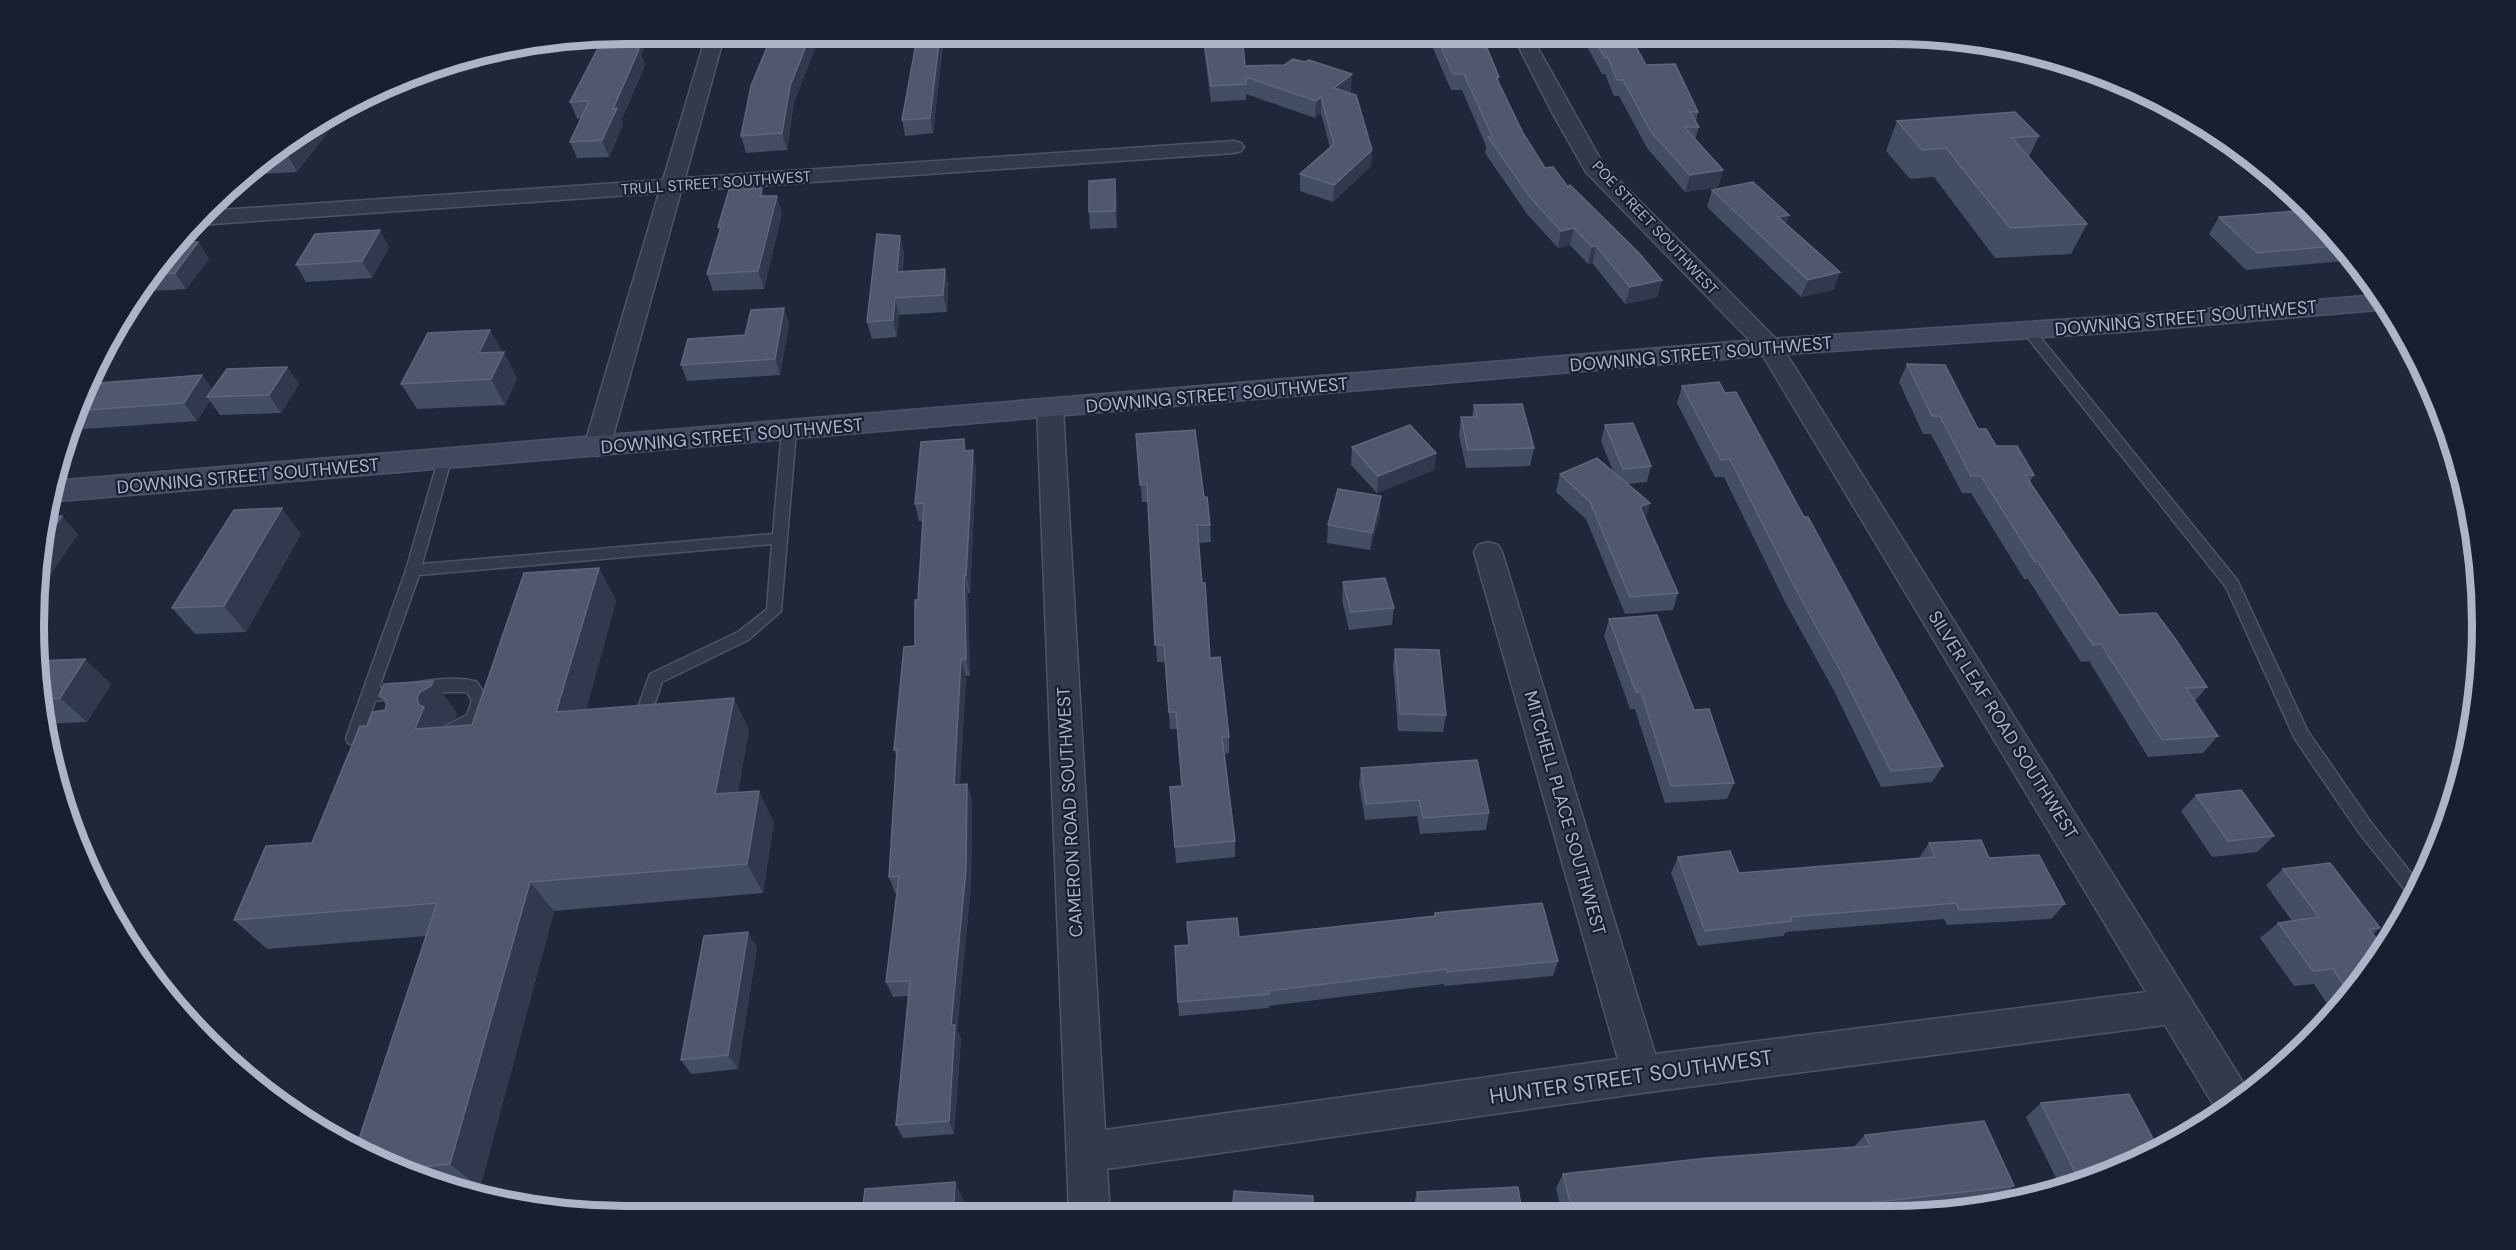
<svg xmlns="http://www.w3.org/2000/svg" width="2516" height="1250" viewBox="0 0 2516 1250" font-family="'DM Sans',sans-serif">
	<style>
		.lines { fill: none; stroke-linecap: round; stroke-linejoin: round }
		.lane-casing { stroke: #4e5466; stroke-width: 3 }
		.street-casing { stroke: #4e5466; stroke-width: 3 }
		.secondary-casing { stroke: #4e5466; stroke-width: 3 }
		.lane { fill: #333a4c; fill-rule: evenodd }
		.street { fill: #333a4c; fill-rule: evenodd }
		.secondary { fill: #41485f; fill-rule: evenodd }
		.wall { fill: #434d63 }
		.shaded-wall { fill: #30394e }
		.building { fill: #4f586e; stroke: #5e667c; stroke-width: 1.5 }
		.labels { text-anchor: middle; stroke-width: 4.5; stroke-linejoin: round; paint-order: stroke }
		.far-street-label { font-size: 15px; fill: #aeb4c8; stroke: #191f30 }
		.street-label { font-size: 18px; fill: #aeb4c8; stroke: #191f30 }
		.near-street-label { font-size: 21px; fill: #aeb4c8; stroke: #191f30 }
		.rim { fill: none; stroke: #aeb4c8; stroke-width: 8 }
	</style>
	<rect width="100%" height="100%" fill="#1f273b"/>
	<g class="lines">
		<defs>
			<g id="lane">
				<polygon points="2028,326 2032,327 2237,580 2307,730 2372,824 2422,887 2413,900 2360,834 2295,739 2226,587 2024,333 2024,327"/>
				<path d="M789,427L796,431L781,611L748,640L662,682L650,717L644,719L638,717L636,713L650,674L738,632L767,609L772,544L419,575L379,688C406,685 451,673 477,682L488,701C485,708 483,719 478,724C470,731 455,739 445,736L443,731L445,726L467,715L472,701L467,692H446L375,701L364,731L380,732L382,737L380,742L354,745L348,743L346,738L406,570L439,457L444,455L451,460L422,564L773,534L782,431Z"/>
			</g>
			<g id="street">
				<polygon points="707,33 725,33 685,178 1234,141 1241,143 1244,147 1241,151 1234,153 681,191 610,447 606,453 597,456 588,453 584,447 659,193 198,225 192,223 205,211 663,180"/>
				<polygon points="1512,34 1530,34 1603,164 1779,342 2251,1095 2219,1114 2165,1025 1642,1093 1107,1169 1110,1214 1069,1214 1037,409 1041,403 1050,401 1059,403 1063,409 1105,1130 1618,1059 1474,552 1478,545 1488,542 1498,545 1502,552 1655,1054 2146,992 1760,351 1586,172 1553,114"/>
			</g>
			<polygon id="secondary" points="2379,295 2389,309 2120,332 1770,355 47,502 53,481 1770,339 2120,316"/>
		</defs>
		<use href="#lane" class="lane-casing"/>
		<use href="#street" class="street-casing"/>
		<use href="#secondary" class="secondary-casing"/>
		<use href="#lane" class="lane"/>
		<use href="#street" class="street"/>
		<use href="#secondary" class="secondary"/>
	</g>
	<g class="wall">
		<polygon points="625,33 651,33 641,55 645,65 621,121 623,125 609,157 577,158 570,142 581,118 577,119 570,102"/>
		<polygon points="1202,34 1242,34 1245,66 1351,90 1348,93 1372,150 1371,166 1333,202 1300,191 1300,174 1330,148 1321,113 1315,118 1246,94 1246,100 1211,102"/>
		<polygon points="1433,34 1476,34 1483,48 1499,77 1498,82 1523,133 1545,168 1568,187 1662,280 1657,297 1625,304 1593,264 1588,264 1570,245 1558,248 1527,214 1485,153 1486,146 1462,90 1451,90 1432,46"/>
		<polygon points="1577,34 1629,34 1646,65 1698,112 1696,122 1699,127 1695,140 1723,170 1718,187 1685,192 1647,148 1619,96 1614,96 1605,74 1602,74 1584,41 1581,41"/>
		<polygon points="1710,34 1724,34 1717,37"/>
		<polygon points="1849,34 1907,34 1876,47"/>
		<polygon points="944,35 933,133 905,136 902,120"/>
		<polygon points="815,49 794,102 787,150 746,153 741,136"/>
		<polygon points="329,112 297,172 243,175 264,156"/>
		<polygon points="1897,121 2039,136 2029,157 2087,224 2071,254 1995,258 1934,177 1910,179 1886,151"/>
		<polygon points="1712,190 1789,215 1786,224 1840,272 1833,290 1801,297 1707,207"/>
		<polygon points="765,196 782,213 764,289 713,291 707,274 720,231 718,227"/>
		<polygon points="1117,196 1117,228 1090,229 1089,212"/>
		<polygon points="2219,217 2336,234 2354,260 2246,270 2209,234"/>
		<polygon points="900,236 904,254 903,272 945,269 948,286 947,312 899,315 897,337 872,339 867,322"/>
		<polygon points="198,242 209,259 186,289 136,292 173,243"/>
		<polygon points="389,247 372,278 306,282 296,265"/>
		<polygon points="784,308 789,324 780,375 687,381 681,365 745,335"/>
		<polygon points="490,330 502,352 517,378 505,405 417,409 401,384"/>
		<polygon points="1907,364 1996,446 2034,475 2030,482 2119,615 2207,687 2195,701 2218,736 2203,753 2148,757 2089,661 2081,662 2028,579 2024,579 1971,493 1962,493 1931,434 1923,434 1899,382"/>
		<polygon points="287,367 299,384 281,413 220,415 210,401 197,421 84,429 72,419 78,398 202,375 212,389"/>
		<polygon points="1682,386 1725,393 1804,517 1943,766 1932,782 1881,787 1833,689 1785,602 1724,477 1715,477 1677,403"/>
		<polygon points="1474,405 1534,448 1530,466 1466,468 1459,435 1461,417 1472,417"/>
		<polygon points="1605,425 1651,466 1647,482 1628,484 1650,503 1645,518 1678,593 1673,610 1625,614 1586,519 1556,492 1560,474 1613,471 1601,441"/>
		<polygon points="1136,434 1204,497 1210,525 1211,542 1199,543 1202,583 1210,658 1229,737 1229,753 1224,754 1235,841 1235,857 1176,863 1170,787 1182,786 1178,729 1170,729 1165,662 1157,662 1148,502 1142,502"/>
		<polygon points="964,439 967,451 976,468 970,593 968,593 970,676 966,676 960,784 967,784 972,800 971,885 957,1030 961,1039 954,1134 903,1138 896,1125 908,996 893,997 886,982 897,893 895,893 889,877 897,756 894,750 915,646 923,521 919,521 915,504"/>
		<polygon points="1352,447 1436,453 1434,470 1377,493 1351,465"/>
		<polygon points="1380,514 1370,550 1327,543 1328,525"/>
		<polygon points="43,517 78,534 45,582 35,582"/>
		<polygon points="301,534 246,632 195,634 172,608"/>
		<polygon points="599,568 616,601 586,709 749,730 738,792 774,822 763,893 554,911 480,1188 454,1190 363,1156 426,936 267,949 234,920 312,843 367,726 385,710 386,705 379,696 457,713 455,719 444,724 442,727 472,725"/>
		<polygon points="1343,582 1394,608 1392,625 1349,630 1342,600"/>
		<polygon points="1609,619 1694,710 1734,783 1727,799 1665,803 1635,709 1630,709 1604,636"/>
		<polygon points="1395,649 1446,715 1443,732 1398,731 1393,666"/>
		<polygon points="37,661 111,684 87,722 42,724 38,702"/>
		<polygon points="1361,768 1489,813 1486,830 1420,834 1417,816 1365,820 1359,784"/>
		<polygon points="2196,795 2274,836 2257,852 2212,857 2181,811"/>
		<polygon points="1929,843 1989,858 2065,904 2051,919 1947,925 1944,919 1786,932 1783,936 1698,946 1671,873 1678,857 1739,873 1919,858"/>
		<polygon points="2283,869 2380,928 2373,934 2382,946 2335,1016 2314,984 2294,986 2260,938 2278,923 2292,921 2266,885"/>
		<polygon points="1435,913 1558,961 1553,976 1444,986 1444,984 1269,1006 1269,1008 1179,1016 1178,1002 1189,945 1239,937 1434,916"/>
		<polygon points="757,947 738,1069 691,1074 681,1060"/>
		<polygon points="2041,1103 2117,1172 2086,1181 2059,1184 2026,1117"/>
		<polygon points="1865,1135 2014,1186 1997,1200 1898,1212 1562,1213 1556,1188 1563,1174 1853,1148"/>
		<polygon points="1417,1192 1522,1213 1415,1213 1414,1204"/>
	</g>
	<g class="shaded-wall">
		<polygon points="638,33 651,33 641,55 645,65 621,121 623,125 609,157 602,140 633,46"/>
		<polygon points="811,33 815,49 794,102 787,150 782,133 790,86"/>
		<polygon points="940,33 944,33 944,35 933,133 930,118"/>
		<polygon points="1717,34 1724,34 1717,37"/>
		<polygon points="1881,34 1907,34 1876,47"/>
		<polygon points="1352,74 1351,90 1333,104 1334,88"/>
		<polygon points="1321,97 1321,113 1315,118 1316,101"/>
		<polygon points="352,102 297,172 288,155 315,122 329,112"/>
		<polygon points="1372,150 1371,166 1333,202 1334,185"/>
		<polygon points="1723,170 1718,187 1685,192 1690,175"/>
		<polygon points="1115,179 1117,196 1117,228 1115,211"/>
		<polygon points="762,188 767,205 760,196"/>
		<polygon points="777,196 782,213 764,289 758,271"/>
		<polygon points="1789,215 1783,232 1778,217"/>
		<polygon points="1574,228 1570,245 1558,248 1561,231"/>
		<polygon points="380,230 389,247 372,278 362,261"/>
		<polygon points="900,236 904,254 901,290 897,272"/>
		<polygon points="198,242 209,259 186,289 175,273"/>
		<polygon points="1596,246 1593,264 1588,264 1592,247"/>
		<polygon points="945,269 948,286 947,312 943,295"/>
		<polygon points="1840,272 1833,290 1801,297 1808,280"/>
		<polygon points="1662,280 1657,297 1625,304 1630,287"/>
		<polygon points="895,298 899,315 897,337 893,320"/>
		<polygon points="784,308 789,324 780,375 775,359"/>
		<polygon points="490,330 503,354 504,352 517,378 505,405 491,379 479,353"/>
		<polygon points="287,367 299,384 281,413 269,395"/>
		<polygon points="202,375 215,392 207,397 210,401 197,421 184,403"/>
		<polygon points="964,439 968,457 964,451"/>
		<polygon points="973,450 976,468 970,593 966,575"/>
		<polygon points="1436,453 1434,470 1377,493 1378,476"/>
		<polygon points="1381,496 1380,514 1370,550 1372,533"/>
		<polygon points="1650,503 1645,521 1640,507"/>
		<polygon points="282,508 301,534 246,632 224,606"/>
		<polygon points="62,516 78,534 45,582 36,572 39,548"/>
		<polygon points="599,568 616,601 577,744 556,712"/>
		<polygon points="964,575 968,593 970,676 966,659"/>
		<polygon points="85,659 111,684 87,722 60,698"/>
		<polygon points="961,659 966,676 959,801 954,785"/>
		<polygon points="433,681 457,713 455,719 444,724 441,730 415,729 419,705 417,698 420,692"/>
		<polygon points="734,698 749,730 732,825 715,794"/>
		<polygon points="967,784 972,800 971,885 957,1030 961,1039 954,1134 949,1121 951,1025"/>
		<polygon points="759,791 774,822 763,893 747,864"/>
		<polygon points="530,882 554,911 480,1188 450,1164"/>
		<polygon points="748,932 757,947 738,1069 728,1055"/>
		<polygon points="955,1182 964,1200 963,1215 953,1215"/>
	</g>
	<g class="building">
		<polygon points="625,33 638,33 633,46 639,49 613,109 617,108 602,140 570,142 589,101 570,102 605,35"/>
		<polygon points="773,33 811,33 790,86 782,133 741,136 751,86"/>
		<polygon points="918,33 940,33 930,118 902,120"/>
		<polygon points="1203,34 1242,34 1245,66 1284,65 1293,59 1305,62 1309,60 1352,74 1334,88 1356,95 1372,150 1334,185 1300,174 1334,144 1321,97 1316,101 1246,77 1246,84 1211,86"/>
		<polygon points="1435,34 1476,34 1483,48 1487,48 1499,77 1496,77 1523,133 1545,168 1553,167 1568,187 1570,185 1638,252 1662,280 1630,287 1596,246 1592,247 1574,228 1561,231 1530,197 1488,137 1492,136 1464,74 1453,74"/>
		<polygon points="1591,34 1629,34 1646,65 1675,64 1698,112 1690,112 1699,127 1684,127 1723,170 1690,175 1651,132 1623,80 1617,80 1608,58 1605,58"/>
		<polygon points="2015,112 2039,136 2012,138 2087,224 2010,228 1946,148 1922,150 1897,121"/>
		<polygon points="315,122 288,155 263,157 264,156"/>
		<polygon points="1115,179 1115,211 1089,212 1089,181"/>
		<polygon points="1753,182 1789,215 1778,217 1840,272 1808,280 1712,190"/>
		<polygon points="762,188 760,196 777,196 758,271 707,274 721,227 718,227 729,190"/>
		<polygon points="2310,210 2336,234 2343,245 2257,253 2219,217"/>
		<polygon points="380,230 362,261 296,265 315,234"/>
		<polygon points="877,234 900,236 897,272 945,269 943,295 895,298 893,320 867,322"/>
		<polygon points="198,242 175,273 150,274 173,243"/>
		<polygon points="784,308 775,359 681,365 688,339 745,335 751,310"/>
		<polygon points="490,330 479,353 504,352 491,379 401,384 428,333"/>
		<polygon points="1907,364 1945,365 1978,429 1986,429 1996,446 2017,446 2034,475 2025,475 2119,615 2156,613 2176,640 2207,687 2186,688 2218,736 2162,740 2101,644 2093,645 2038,562 2035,562 1981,476 1971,476 1940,416 1932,416"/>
		<polygon points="287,367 269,395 207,397 227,369"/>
		<polygon points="202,375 184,403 74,411 78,398 86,384"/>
		<polygon points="1719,382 1725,393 1736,392 1804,517 1808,517 1943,766 1891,771 1841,672 1793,584 1730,459 1721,460 1682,386"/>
		<polygon points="1522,404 1534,448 1468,450 1461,417 1477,417 1474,405"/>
		<polygon points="1633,423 1651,466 1623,469 1605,425"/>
		<polygon points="1410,425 1436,453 1378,476 1352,447"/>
		<polygon points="1195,430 1204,497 1207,497 1210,525 1197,525 1202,583 1205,583 1210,658 1220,657 1229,737 1222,737 1235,841 1175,847 1170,787 1182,786 1176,712 1169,712 1164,645 1155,645 1147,484 1140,485 1136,434"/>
		<polygon points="964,439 964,451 973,450 966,575 964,575 966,659 961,659 954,785 967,784 966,869 951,1025 955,1025 949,1121 896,1125 910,981 886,982 899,876 889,877 897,749 894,750 904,647 915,646 915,600 918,600 924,503 915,504 921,442"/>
		<polygon points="1597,458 1650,503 1640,507 1678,593 1630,597 1590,502 1560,474"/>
		<polygon points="1338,489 1381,496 1372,533 1328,525"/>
		<polygon points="282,508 224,606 172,608 234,510"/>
		<polygon points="62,516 39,548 43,517"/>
		<polygon points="599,568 556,712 734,698 715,794 759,791 747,864 530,882 450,1164 398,1169 363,1156 355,1151 437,903 234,920 266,846 312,843 360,726 367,726 373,712 385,710 387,703 385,698 379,696 384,684 433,681 431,686 420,692 417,698 419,705 424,707 415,729 472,725 524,573"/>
		<polygon points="1385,578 1394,608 1351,612 1343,582"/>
		<polygon points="1657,615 1694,710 1709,709 1734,783 1671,786 1641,692 1636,692 1609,619"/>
		<polygon points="1395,649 1439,650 1446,715 1400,714"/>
		<polygon points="85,659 60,698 38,699 37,661"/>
		<polygon points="1477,760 1489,813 1423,818 1419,800 1366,804 1361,768"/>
		<polygon points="2241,790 2274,836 2228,841 2196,795"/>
		<polygon points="1981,840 1989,858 2039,855 2065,904 1959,910 1956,903 1791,917 1792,921 1705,931 1678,857 1730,851 1739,873 1935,857 1929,843"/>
		<polygon points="2330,863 2380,928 2369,929 2382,946 2350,994 2333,969 2313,971 2278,923 2319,917 2283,869"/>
		<polygon points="1542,903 1558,961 1447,972 1447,969 1268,991 1269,994 1178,1002 1175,946 1189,945 1187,922 1237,918 1239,937 1435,916 1435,913"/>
		<polygon points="748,932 728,1055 681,1060 704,936"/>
		<polygon points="2129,1094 2158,1148 2117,1172 2107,1175 2104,1168 2075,1172 2041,1103"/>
		<polygon points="1984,1121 2014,1186 1853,1205 1856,1212 1573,1213 1563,1174 1708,1158 1870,1146 1865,1135"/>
		<polygon points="955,1182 953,1215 862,1215 865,1189"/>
		<polygon points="1518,1187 1522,1213 1420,1213 1417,1192"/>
		<polygon points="1234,1191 1313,1196 1313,1214 1232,1214"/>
	</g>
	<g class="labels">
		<g class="far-street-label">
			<text transform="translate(716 183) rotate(-4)" y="5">TRULL STREET SOUTHWEST</text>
			<text transform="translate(1655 228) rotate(47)" y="5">POE STREET SOUTHWEST</text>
		</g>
		<g class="street-label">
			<text transform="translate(2186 318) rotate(-5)" y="6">DOWNING STREET SOUTHWEST</text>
			<text transform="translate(1701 354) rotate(-5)" y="6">DOWNING STREET SOUTHWEST</text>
			<text transform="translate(1217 395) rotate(-5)" y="6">DOWNING STREET SOUTHWEST</text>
			<text transform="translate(732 436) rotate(-5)" y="6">DOWNING STREET SOUTHWEST</text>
			<text transform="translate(248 476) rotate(-5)" y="6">DOWNING STREET SOUTHWEST</text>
			<text transform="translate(2003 725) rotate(58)" y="6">SILVER LEAF ROAD SOUTHWEST</text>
			<text transform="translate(1070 812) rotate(-93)" y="6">CAMERON ROAD SOUTHWEST</text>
			<text transform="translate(1565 813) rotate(74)" y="6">MITCHELL PLACE SOUTHWEST</text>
		</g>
		<g class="near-street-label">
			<text transform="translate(1631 1077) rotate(-8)" y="7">HUNTER STREET SOUTHWEST</text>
		</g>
	</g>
	<path d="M0 0H2516V1250H0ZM625 44H1891A581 581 0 0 1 2472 625V625A581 581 0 0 1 1891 1206H625A581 581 0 0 1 44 625V625A581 581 0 0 1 625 44Z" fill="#191f30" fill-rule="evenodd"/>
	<path class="rim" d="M625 44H1891A581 581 0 0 1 2472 625V625A581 581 0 0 1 1891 1206H625A581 581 0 0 1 44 625V625A581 581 0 0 1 625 44Z"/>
</svg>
